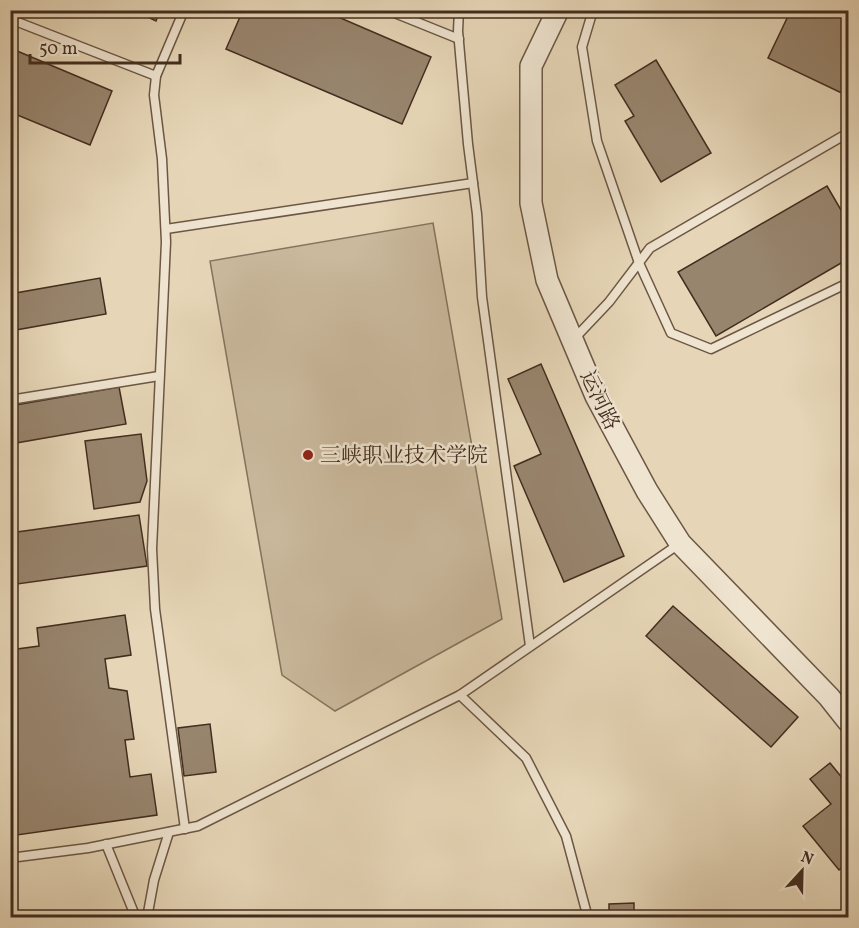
<svg xmlns="http://www.w3.org/2000/svg" width="859" height="928" viewBox="0 0 859 928" font-family="Vollkorn,'Noto Serif SC',serif">
	<style>
		.green { fill: #cab99d; stroke: #86735e; stroke-width: 1.5 }
		.building { fill: #98856e; stroke: #432d1f; stroke-width: 1.5 }
		.lines { fill: none; stroke-linecap: round; stroke-linejoin: round }
		.service-casing { stroke: #6c5745; stroke-width: 11 }
		.tertiary-casing { stroke: #6c5745; stroke-width: 24 }
		.service { stroke: #efe4d0; stroke-width: 8 }
		.tertiary { stroke: #efe4d0; stroke-width: 21 }
		.poi-dot { fill: #8f2418; stroke: #efe4d0; stroke-width: 2 }
		.labels { text-anchor: middle; stroke-width: 5; stroke-linejoin: round; paint-order: stroke }
		.street-label { font-size: 21px; fill: #432d1f; stroke: #efe4d0 }
		.poi-label { font-size: 21px; fill: #432d1f; stroke: #efe4d0; text-anchor: start }
	</style>
	<rect width="100%" height="100%" fill="#e6d6b7"/>
	<filter id="stains"><feTurbulence type="fractalNoise" baseFrequency=".00333" numOctaves="4"/><feColorMatrix values="0 0 0 0 .2 0 0 0 0 .09 0 0 0 0 .02 0 0 0 .5 -.17"/></filter>
	<radialGradient id="worn" r=".72"><stop offset=".6" stop-color="#630" stop-opacity="0"/><stop offset="1" stop-color="#630" stop-opacity=".3"/></radialGradient>
	<polygon class="green" points="433,223 502,619 335,711 282,675 210,261"/>
	<g class="building">
		<polygon points="133,10 160,10 156,21"/>
		<polygon points="243,10 322,10 431,57 402,124 226,49"/>
		<polygon points="791,10 848,10 848,96 768,58"/>
		<polygon points="10,48 112,91 90,145 10,112"/>
		<polygon points="656,60 711,153 661,182 625,121 634,116 615,85"/>
		<polygon points="827,186 848,222 848,259 716,336 678,272"/>
		<polygon points="100,278 106,314 10,331 10,294"/>
		<polygon points="541,364 624,556 564,582 514,466 541,454 508,379"/>
		<polygon points="119,387 126,424 10,444 10,406"/>
		<polygon points="141,434 147,481 140,502 94,509 85,441"/>
		<polygon points="139,515 147,566 10,585 10,533"/>
		<polygon points="673,606 798,717 771,747 646,636"/>
		<polygon points="125,615 131,655 105,659 109,688 127,691 134,739 125,740 130,777 151,774 157,815 10,836 10,650 39,646 37,628"/>
		<polygon points="210,724 216,772 184,776 178,728"/>
		<polygon points="830,763 848,785 848,862 839,870 803,826 831,804 810,779"/>
		<polygon points="634,903 634,918 609,918 609,904"/>
	</g>
	<g class="lines">
		<defs>
			<g id="service">
				<polyline points="184,10 156,76 154,95 162,159 166,242 152,549 155,609 185,829"/>
				<polyline points="387,10 459,39"/>
				<polyline points="459,10 458,31 468,144 477,214 482,297 530,646"/>
				<polyline points="593,10 582,47 597,141 639,263 671,333 711,349 848,283"/>
				<polyline points="10,19 156,76"/>
				<polyline points="166,229 473,183"/>
				<polyline points="573,340 609,302 650,248 848,133"/>
				<polyline points="10,400 159,376"/>
				<polyline points="460,695 526,758 566,836 588,918"/>
				<polyline points="106,844 136,918"/>
				<polyline points="10,858 88,848 198,826 460,695 679,544"/>
				<polyline points="147,918 154,880 169,832"/>
			</g>
			<polyline id="tertiary" points="558,10 531,66 531,203 547,280 596,396 647,491 680,543 829,697 848,721"/>
		</defs>
		<use href="#service" class="service-casing"/>
		<use href="#tertiary" class="tertiary-casing"/>
		<use href="#service" class="service"/>
		<use href="#tertiary" class="tertiary"/>
	</g>
	<circle class="poi-dot" cx="308" cy="455" r="6"/>
	<g class="labels">
		<g class="street-label">
			<text transform="translate(600 400) rotate(64)" y="7">运河路</text>
		</g>
		<g class="poi-label">
			<text x="320" y="462">三峡职业技术学院</text>
		</g>
	</g>
	<rect width="859" height="928" fill="none" stroke="#e6d6b7" stroke-width="36"/>
	<rect x="12" y="12" width="835" height="904" fill="none" stroke="#432d1f" stroke-width="3"/>
	<rect x="18" y="18" width="823" height="892" fill="none" stroke="#432d1f" stroke-width="1.5"/>
	<g transform="translate(802 871) rotate(22)" stroke="#efe4d0" stroke-width="4.5" paint-order="stroke">
	<path d="M0-4.5L10 22L0 15L-10 22Z" fill="#432d1f"/>
	<text y="-9" font-size="16" font-weight="bold" text-anchor="middle" fill="#432d1f">N</text>
	</g>
	<path d="M30 54v9h150v-9" fill="none" stroke="#432d1f" stroke-width="3"/>
	<text x="39" y="54" font-size="18" fill="#432d1f" stroke="#efe4d0" stroke-width="4.5" paint-order="stroke">50 m</text>
	<rect width="100%" height="100%" filter="url(#stains)"/>
	<rect width="100%" height="100%" fill="url(#worn)"/>
</svg>
